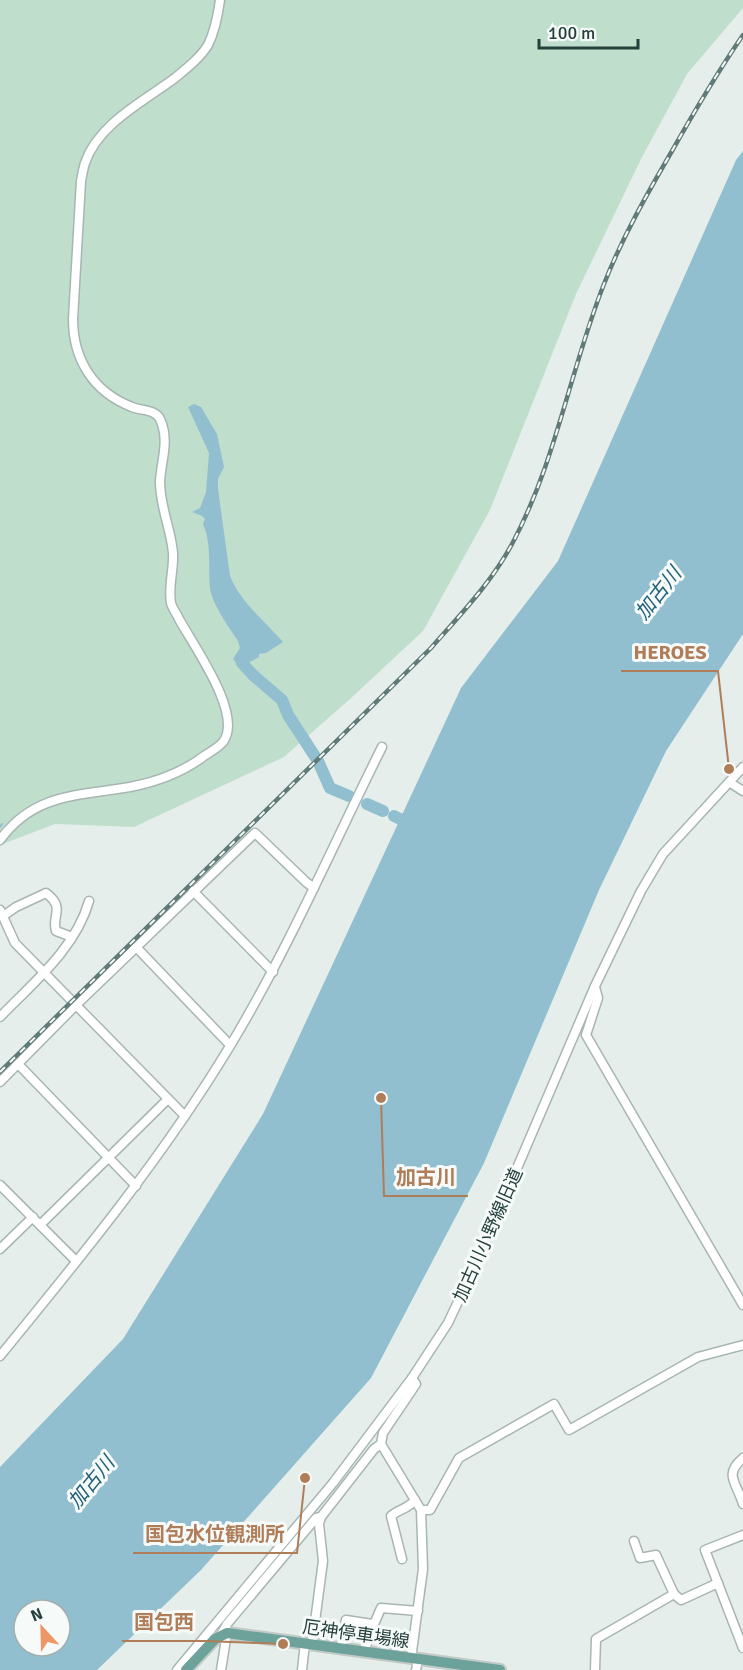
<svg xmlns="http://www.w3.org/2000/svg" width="743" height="1670" viewBox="0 0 743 1670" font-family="Signika,'Noto Sans JP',sans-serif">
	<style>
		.green { fill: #c0decc }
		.water { fill: #91bfd0; fill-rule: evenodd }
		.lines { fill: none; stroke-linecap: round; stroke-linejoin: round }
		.stream { stroke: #91bfd0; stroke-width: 2 }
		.river { stroke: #91bfd0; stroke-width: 12 }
		.minor-casing { stroke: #a8b6b3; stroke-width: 11 }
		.major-casing { stroke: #c2cac8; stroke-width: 14 }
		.minor { stroke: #fff; stroke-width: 8 }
		.major { stroke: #6ca29a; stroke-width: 10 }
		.rail-casing { stroke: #607b77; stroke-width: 4.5 }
		.rail { stroke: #f6faf9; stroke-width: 2; stroke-dasharray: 7; stroke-linecap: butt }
		.labels { text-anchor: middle; stroke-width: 6; stroke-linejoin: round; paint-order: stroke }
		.street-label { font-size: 18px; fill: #25403c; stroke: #f6faf9 }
		.water-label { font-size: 20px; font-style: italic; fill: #21607a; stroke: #f6faf9 }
		.leader { fill: none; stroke: #b07d59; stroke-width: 2 }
		.callout-dot { fill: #b07d59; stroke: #f6faf9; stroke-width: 2 }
		.callout-label { font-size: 20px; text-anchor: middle; font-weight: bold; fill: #b07d59; stroke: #f6faf9; stroke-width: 6; stroke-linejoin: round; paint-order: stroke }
	</style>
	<rect width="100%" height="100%" fill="#e6eeeb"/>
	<polygon class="green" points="0,0 743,0 743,8 687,74 641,159 576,294 490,510 423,631 350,699 284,757 134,827 55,824 0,845"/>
	<g class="water">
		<path d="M743,151V634L666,751L599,890L484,1163L371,1378L201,1570L97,1670H0V1467L123,1339L263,1114L461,688L558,561L736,160ZM24,1610H60V1646H24Z"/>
		<path d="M194,404L201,407L217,434L224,467L218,479V489L230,576C241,603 264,620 283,642L266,653L259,654V657L248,663L251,669L246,675L233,659L240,648L238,641C230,629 211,602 210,588C208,567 212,544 203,524L205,519L202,516L192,512L200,508L206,492L209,453L188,407Z"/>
	</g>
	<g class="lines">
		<polyline class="stream" points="0,827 2,824"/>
		<g class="river">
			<polyline points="242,663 253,675 282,700 288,715 318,761 330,788 349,796"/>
			<polyline points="367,804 383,811"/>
			<polyline points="394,816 400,819"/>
		</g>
		<defs>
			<g id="minor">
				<polyline points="729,782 743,791"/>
				<path d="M0,840C34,793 78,796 130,787C156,782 183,772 204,756C210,752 218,748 223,742C244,715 193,645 179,619C177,614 172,608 171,603C168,587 174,569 173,553C171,529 160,507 160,482C161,460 170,441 160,419C155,409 141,411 132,407C93,392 73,359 73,319L81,181C82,176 83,169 85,163C98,124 144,101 175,78C187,68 200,58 208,45C215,31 218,15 220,0"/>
				<polyline points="193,891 273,972"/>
				<polyline points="0,910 15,943 185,1116"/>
				<path d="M3,916L16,907L46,893C66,908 51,916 56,931L72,937"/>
				<polyline points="136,947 230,1045"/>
				<polyline points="595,987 598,998 586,1035 743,1305"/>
				<path d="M0,1017C33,983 76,948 89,901"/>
				<polyline points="18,1064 136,1186"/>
				<polyline points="0,1082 76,1005 255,833 306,882 314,888"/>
				<polyline points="0,1185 76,1261"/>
				<polyline points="40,1225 168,1099"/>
				<polyline points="0,1249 33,1217"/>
				<path d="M0,1356C81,1257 163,1157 230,1046C288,950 332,847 382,747"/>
				<polyline points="412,1378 416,1384 383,1433 381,1444 421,1510"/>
				<path d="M743,1458C723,1475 737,1483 743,1504"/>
				<polyline points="743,1535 705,1550 743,1648"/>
				<polyline points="634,1541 640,1558 656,1555 674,1594"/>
				<path d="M402,1559L391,1516C399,1509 408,1509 415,1500"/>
				<polyline points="372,1624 375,1622 381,1608 418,1611"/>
				<polyline points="221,1635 227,1624 316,1518 321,1517 374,1449 381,1444"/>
				<polyline points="312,1644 323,1561 319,1524 321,1517"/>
				<polyline points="341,1648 346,1620 372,1624 368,1641 363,1652"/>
				<polyline points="411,1659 423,1569 421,1510 430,1510 459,1458 554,1404 569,1430 698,1357 743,1345"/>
				<polyline points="177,1670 333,1483 412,1378 448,1323 479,1257 595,986 641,891 663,854 743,767"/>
				<polyline points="221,1670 227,1633"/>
				<polyline points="302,1670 305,1643"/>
				<polyline points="416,1670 418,1660"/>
				<polyline points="595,1670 596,1639 674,1594 681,1600 718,1583"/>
			</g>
			<polyline id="major" points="186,1670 215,1639 227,1633 500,1670"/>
		</defs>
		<use href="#minor" class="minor-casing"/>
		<use href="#major" class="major-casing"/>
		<use href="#minor" class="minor"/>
		<use href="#major" class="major"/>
		<defs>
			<path id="rail" d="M0,1072L431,648C460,615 491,583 512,544C556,462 570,370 604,284C622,238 647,194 672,151C694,112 717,73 743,35"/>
		</defs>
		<use href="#rail" class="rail-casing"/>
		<use href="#rail" class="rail"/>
	</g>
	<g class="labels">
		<g class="street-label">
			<text transform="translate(488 1235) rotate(-66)" y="6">加古川小野線旧道</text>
			<text transform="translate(356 1634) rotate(8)" y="6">厄神停車場線</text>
		</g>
		<g class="water-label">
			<text transform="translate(658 593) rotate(-52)" y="7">加古川</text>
			<text transform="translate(91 1482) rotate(-51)" y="7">加古川</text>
		</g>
	</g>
	<path class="leader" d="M729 769L718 671H621M381 1098L384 1196H468M305 1478L297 1553H133M283 1644L206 1641H122"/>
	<g class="callout-dot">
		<circle cx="729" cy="769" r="6"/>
		<circle cx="381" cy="1098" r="6"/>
		<circle cx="305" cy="1478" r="6"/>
		<circle cx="283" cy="1644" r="6"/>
	</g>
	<g class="callout-label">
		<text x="670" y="659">HEROES</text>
		<text x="426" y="1184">加古川</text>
		<text x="215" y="1541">国包水位観測所</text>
		<text x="164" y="1629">国包西</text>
	</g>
	<g transform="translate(42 1628) rotate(338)"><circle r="28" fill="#f6faf9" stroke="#a2b0ad" stroke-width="1.5"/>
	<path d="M0-4.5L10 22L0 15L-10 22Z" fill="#ec9765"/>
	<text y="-9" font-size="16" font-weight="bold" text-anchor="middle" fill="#25403c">N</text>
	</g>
	<path d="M539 39v9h99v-9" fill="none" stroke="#25403c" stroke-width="3"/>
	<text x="548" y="39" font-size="18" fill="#25403c" stroke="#f6faf9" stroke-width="4.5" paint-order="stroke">100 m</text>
</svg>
